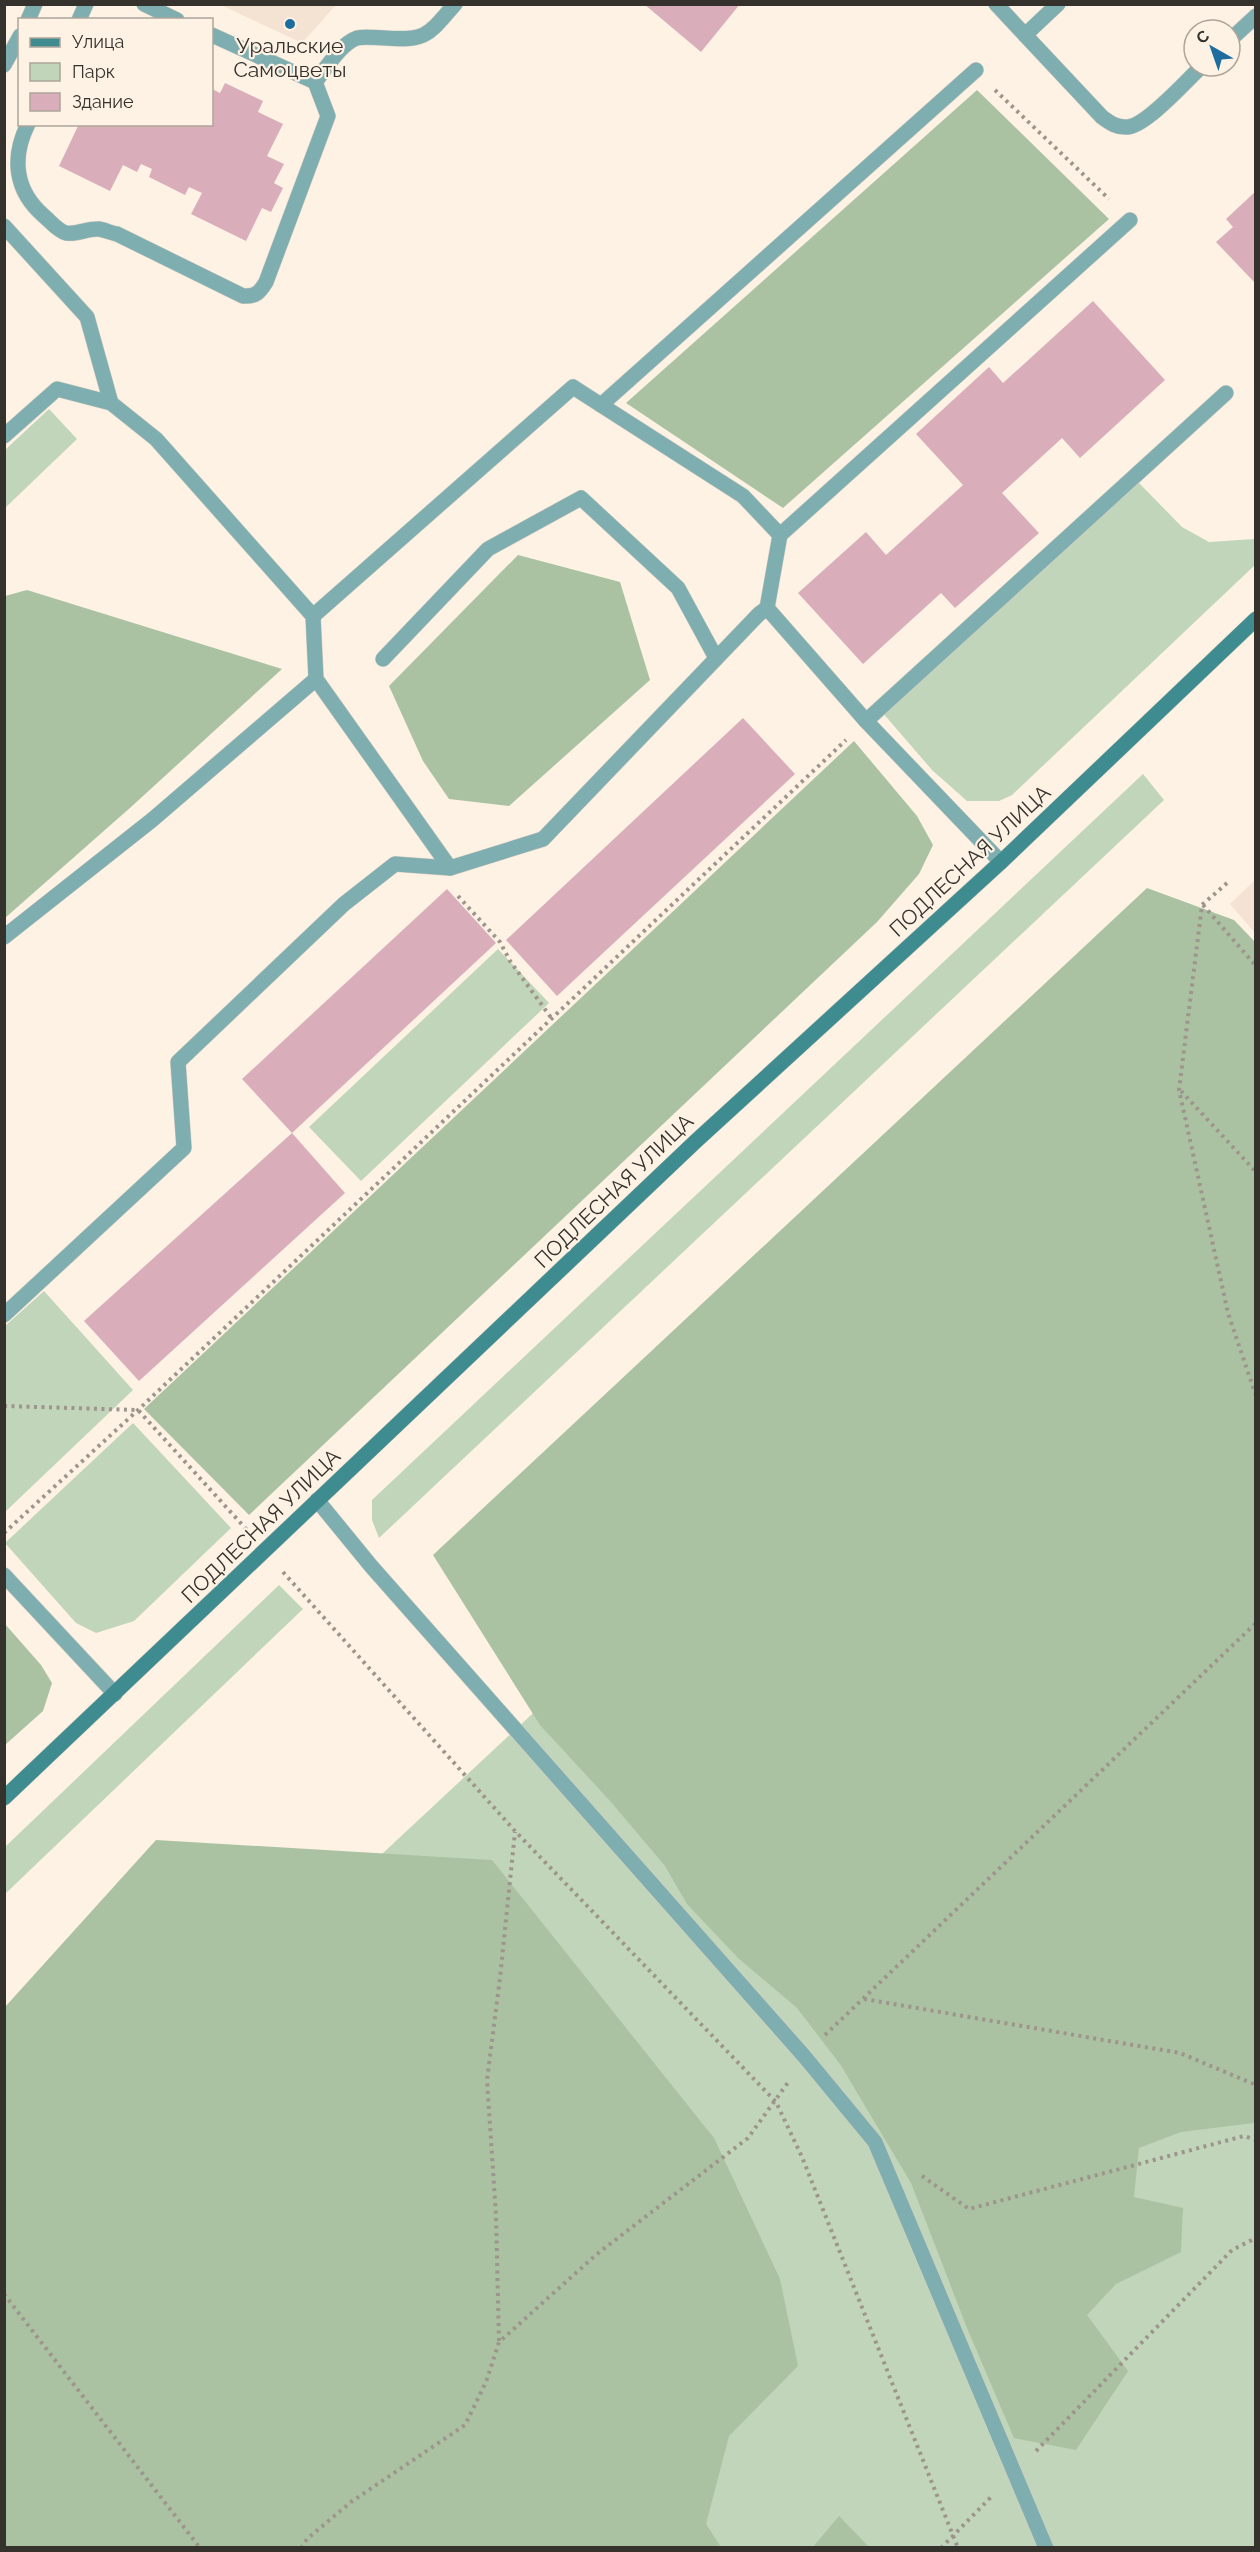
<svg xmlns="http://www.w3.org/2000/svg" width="1260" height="2552" viewBox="0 0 1260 2552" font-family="Raleway,sans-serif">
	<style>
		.education { fill: #f4e2d2 }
		.green { fill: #c0d5ba }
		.forest { fill: #aac2a2 }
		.building { fill: #d9aeba }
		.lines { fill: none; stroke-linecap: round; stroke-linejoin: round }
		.service-casing { stroke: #d9cfc3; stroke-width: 16 }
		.minor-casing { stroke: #d9cfc3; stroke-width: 16 }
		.secondary-casing { stroke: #d9cfc3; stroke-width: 16 }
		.path { stroke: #9d958c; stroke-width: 4; stroke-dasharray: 3 4.5; stroke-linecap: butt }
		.service { stroke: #7faeb1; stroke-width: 15 }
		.minor { stroke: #7faeb1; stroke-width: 15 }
		.secondary { stroke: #3e8c90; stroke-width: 15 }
		.poi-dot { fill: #1f6c9e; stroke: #fdf2e4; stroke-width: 2 }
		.labels { text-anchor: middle; stroke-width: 4.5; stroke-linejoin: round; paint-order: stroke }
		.poi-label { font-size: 21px; fill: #35312c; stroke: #fdf2e4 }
		.street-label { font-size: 21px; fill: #35312c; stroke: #fdf2e4 }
	</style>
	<rect width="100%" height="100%" fill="#fdf2e4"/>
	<g class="education">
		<polygon points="221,5 336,5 302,43"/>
		<polygon points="1255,880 1255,933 1230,904"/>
	</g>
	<g class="green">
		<polygon points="49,409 77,439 5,508 5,450"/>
		<polygon points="1139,483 1182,527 1209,542 1255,539 1255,565 1012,795 999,801 967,801 932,770 882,712"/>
		<polygon points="1143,774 1164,800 379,1538 372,1520 372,1500"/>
		<polygon points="498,949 549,1003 361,1181 309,1127"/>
		<polygon points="1255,1039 1255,2547 5,2548 5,2206"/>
		<polygon points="44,1291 133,1390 5,1512 5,1326"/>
		<polygon points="133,1423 231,1528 134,1621 96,1633 76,1623 5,1543"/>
		<polygon points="279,1585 303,1609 5,1894 5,1847"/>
	</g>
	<g class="forest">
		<polygon points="977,90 1109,219 783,508 626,403"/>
		<polygon points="518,555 620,582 650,680 509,806 449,799 423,761 389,686"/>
		<polygon points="27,590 282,669 131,807 5,918 5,596"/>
		<polygon points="854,741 917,816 933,845 919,874 877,922 249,1515 144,1409"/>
		<polygon points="1147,888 1234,920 1255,942 1256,2129 1254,2123 1181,2132 1139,2148 1134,2197 1183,2208 1181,2252 1116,2284 1087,2315 1128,2371 1076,2450 1014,2438 967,2328 911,2183 840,2064 797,2008 738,1958 687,1904 665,1866 611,1802 540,1725 433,1555"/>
		<polygon points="5,1624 41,1665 52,1683 43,1711 5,1745"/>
		<polygon points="156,1840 492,1860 714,2138 780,2279 798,2366 729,2436 706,2524 721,2547 5,2547 5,2007"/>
		<polygon points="839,2516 869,2547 813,2547"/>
	</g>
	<g class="building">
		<polygon points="644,4 740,4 701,52"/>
		<polygon points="225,83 263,101 258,112 283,124 267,156 284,164 274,183 283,188 271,212 262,208 246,241 191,214 202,193 189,187 185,195 149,177 152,169 141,164 137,172 123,165 110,191 59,166 79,124 212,124 212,89 220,93"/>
		<polygon points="1256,191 1256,284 1216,242 1233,227 1226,219"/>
		<polygon points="1093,301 1165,380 1080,458 1062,438 1002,493 1039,533 955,608 941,593 863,664 798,593 866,532 886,555 963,485 916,434 989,367 1003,383"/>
		<polygon points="743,718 795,774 557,996 506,940"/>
		<polygon points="447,889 496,943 292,1133 242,1079"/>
		<polygon points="292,1133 345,1193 139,1381 84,1321"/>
	</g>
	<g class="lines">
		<defs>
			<g id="service">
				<polyline points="144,4 177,20"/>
				<polyline points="996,4 1025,35 1058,4"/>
				<polyline points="28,20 35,4"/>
				<polyline points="79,20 86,4"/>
				<path d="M1025,35L1102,117C1110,123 1117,128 1128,127C1147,125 1187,80 1202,66"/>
				<polyline points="1230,40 1256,16"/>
				<polyline points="4,65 20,36"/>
				<path d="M315,82C326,69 340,44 357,38C365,36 376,38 385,38C427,41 428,35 455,4"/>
				<path d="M28,124C11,158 15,191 44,216C51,222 58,231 66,233C77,235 88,228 99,229C105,230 111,233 117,234L243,296C256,297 260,292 266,282L328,116L315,82L212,35"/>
				<polyline points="4,226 87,317 111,403"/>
				<polyline points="601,405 743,496 780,535"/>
				<polyline points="4,436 57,389 111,403 156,439 313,616 316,679 450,868"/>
				<polyline points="767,608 780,535 1130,220"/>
				<polyline points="313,616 573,387 601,405 976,70"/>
				<polyline points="383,659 488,549 581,498 678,588 716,658"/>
				<polyline points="866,721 1226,393"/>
				<polyline points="4,937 152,820 316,679"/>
				<polyline points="4,1315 184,1148 178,1062 344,904 395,864 450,868 543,839 759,614 767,608 866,721 1001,862"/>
				<polyline points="4,1575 115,1694"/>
			</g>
			<polyline id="minor" points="317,1500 371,1566 804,2056 875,2142 1046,2548"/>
			<polyline id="secondary" points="4,1798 696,1141 1001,862 1256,619"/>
		</defs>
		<use href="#service" class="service-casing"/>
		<use href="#minor" class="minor-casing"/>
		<use href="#secondary" class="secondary-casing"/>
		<g class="path">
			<polyline points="995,90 1109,199"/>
			<polyline points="1227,883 1202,905 1179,1090 1228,1313 1256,1396"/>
			<polyline points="458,896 500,942 510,961 552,1019"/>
			<polyline points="1203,905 1256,966"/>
			<polyline points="1181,1091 1256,1172"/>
			<polyline points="4,1406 138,1410 247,1530"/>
			<polyline points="4,1533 138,1410 846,740"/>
			<polyline points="283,1572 515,1831 776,2102 802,2157 958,2548"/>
			<polyline points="864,1999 1180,2053 1256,2085"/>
			<polyline points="825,2035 1256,1623"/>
			<polyline points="922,2176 969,2209 1244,2136 1256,2140"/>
			<polyline points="4,2294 200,2548"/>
			<polyline points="499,2341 496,2215 487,2080 500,1978 515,1832"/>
			<polyline points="1036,2451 1232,2250 1256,2238"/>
			<polyline points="301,2548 307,2539 351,2502 465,2425 486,2382 499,2342 597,2254 748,2138 789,2081"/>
			<polyline points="941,2548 993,2495"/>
		</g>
		<use href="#service" class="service"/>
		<use href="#minor" class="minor"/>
		<use href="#secondary" class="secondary"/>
	</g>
	<circle class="poi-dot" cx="290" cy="24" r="6"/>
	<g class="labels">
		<g class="poi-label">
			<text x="290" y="53">Уральские<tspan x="290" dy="24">Самоцветы</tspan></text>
		</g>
		<g class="street-label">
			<text transform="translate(970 861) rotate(-43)" y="7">ПОДЛЕСНАЯ УЛИЦА</text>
			<text transform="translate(614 1191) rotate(-44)" y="7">ПОДЛЕСНАЯ УЛИЦА</text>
			<text transform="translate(261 1526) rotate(-44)" y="7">ПОДЛЕСНАЯ УЛИЦА</text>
		</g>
	</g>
	<rect width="1260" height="2552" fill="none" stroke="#35312c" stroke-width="12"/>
	<rect x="18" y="18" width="195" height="108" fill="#fdf2e4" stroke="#ada59a" stroke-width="1.5"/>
	<rect x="30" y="38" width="30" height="9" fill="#3e8c90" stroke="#ada59a" stroke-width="1.5"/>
	<text x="72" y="48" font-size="18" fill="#35312c">Улица</text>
	<rect x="30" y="63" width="30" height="18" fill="#c0d5ba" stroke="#ada59a" stroke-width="1.5"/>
	<text x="72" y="78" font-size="18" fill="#35312c">Парк</text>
	<rect x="30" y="93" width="30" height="18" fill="#d9aeba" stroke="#ada59a" stroke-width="1.5"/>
	<text x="72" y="108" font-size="18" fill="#35312c">Здание</text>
	<g transform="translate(1212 48) rotate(320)"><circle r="28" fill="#fdf2e4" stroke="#ada59a" stroke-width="1.5"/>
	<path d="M0-4.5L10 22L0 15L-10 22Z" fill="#1f6c9e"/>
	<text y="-9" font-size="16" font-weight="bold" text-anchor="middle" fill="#35312c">С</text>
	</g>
</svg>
